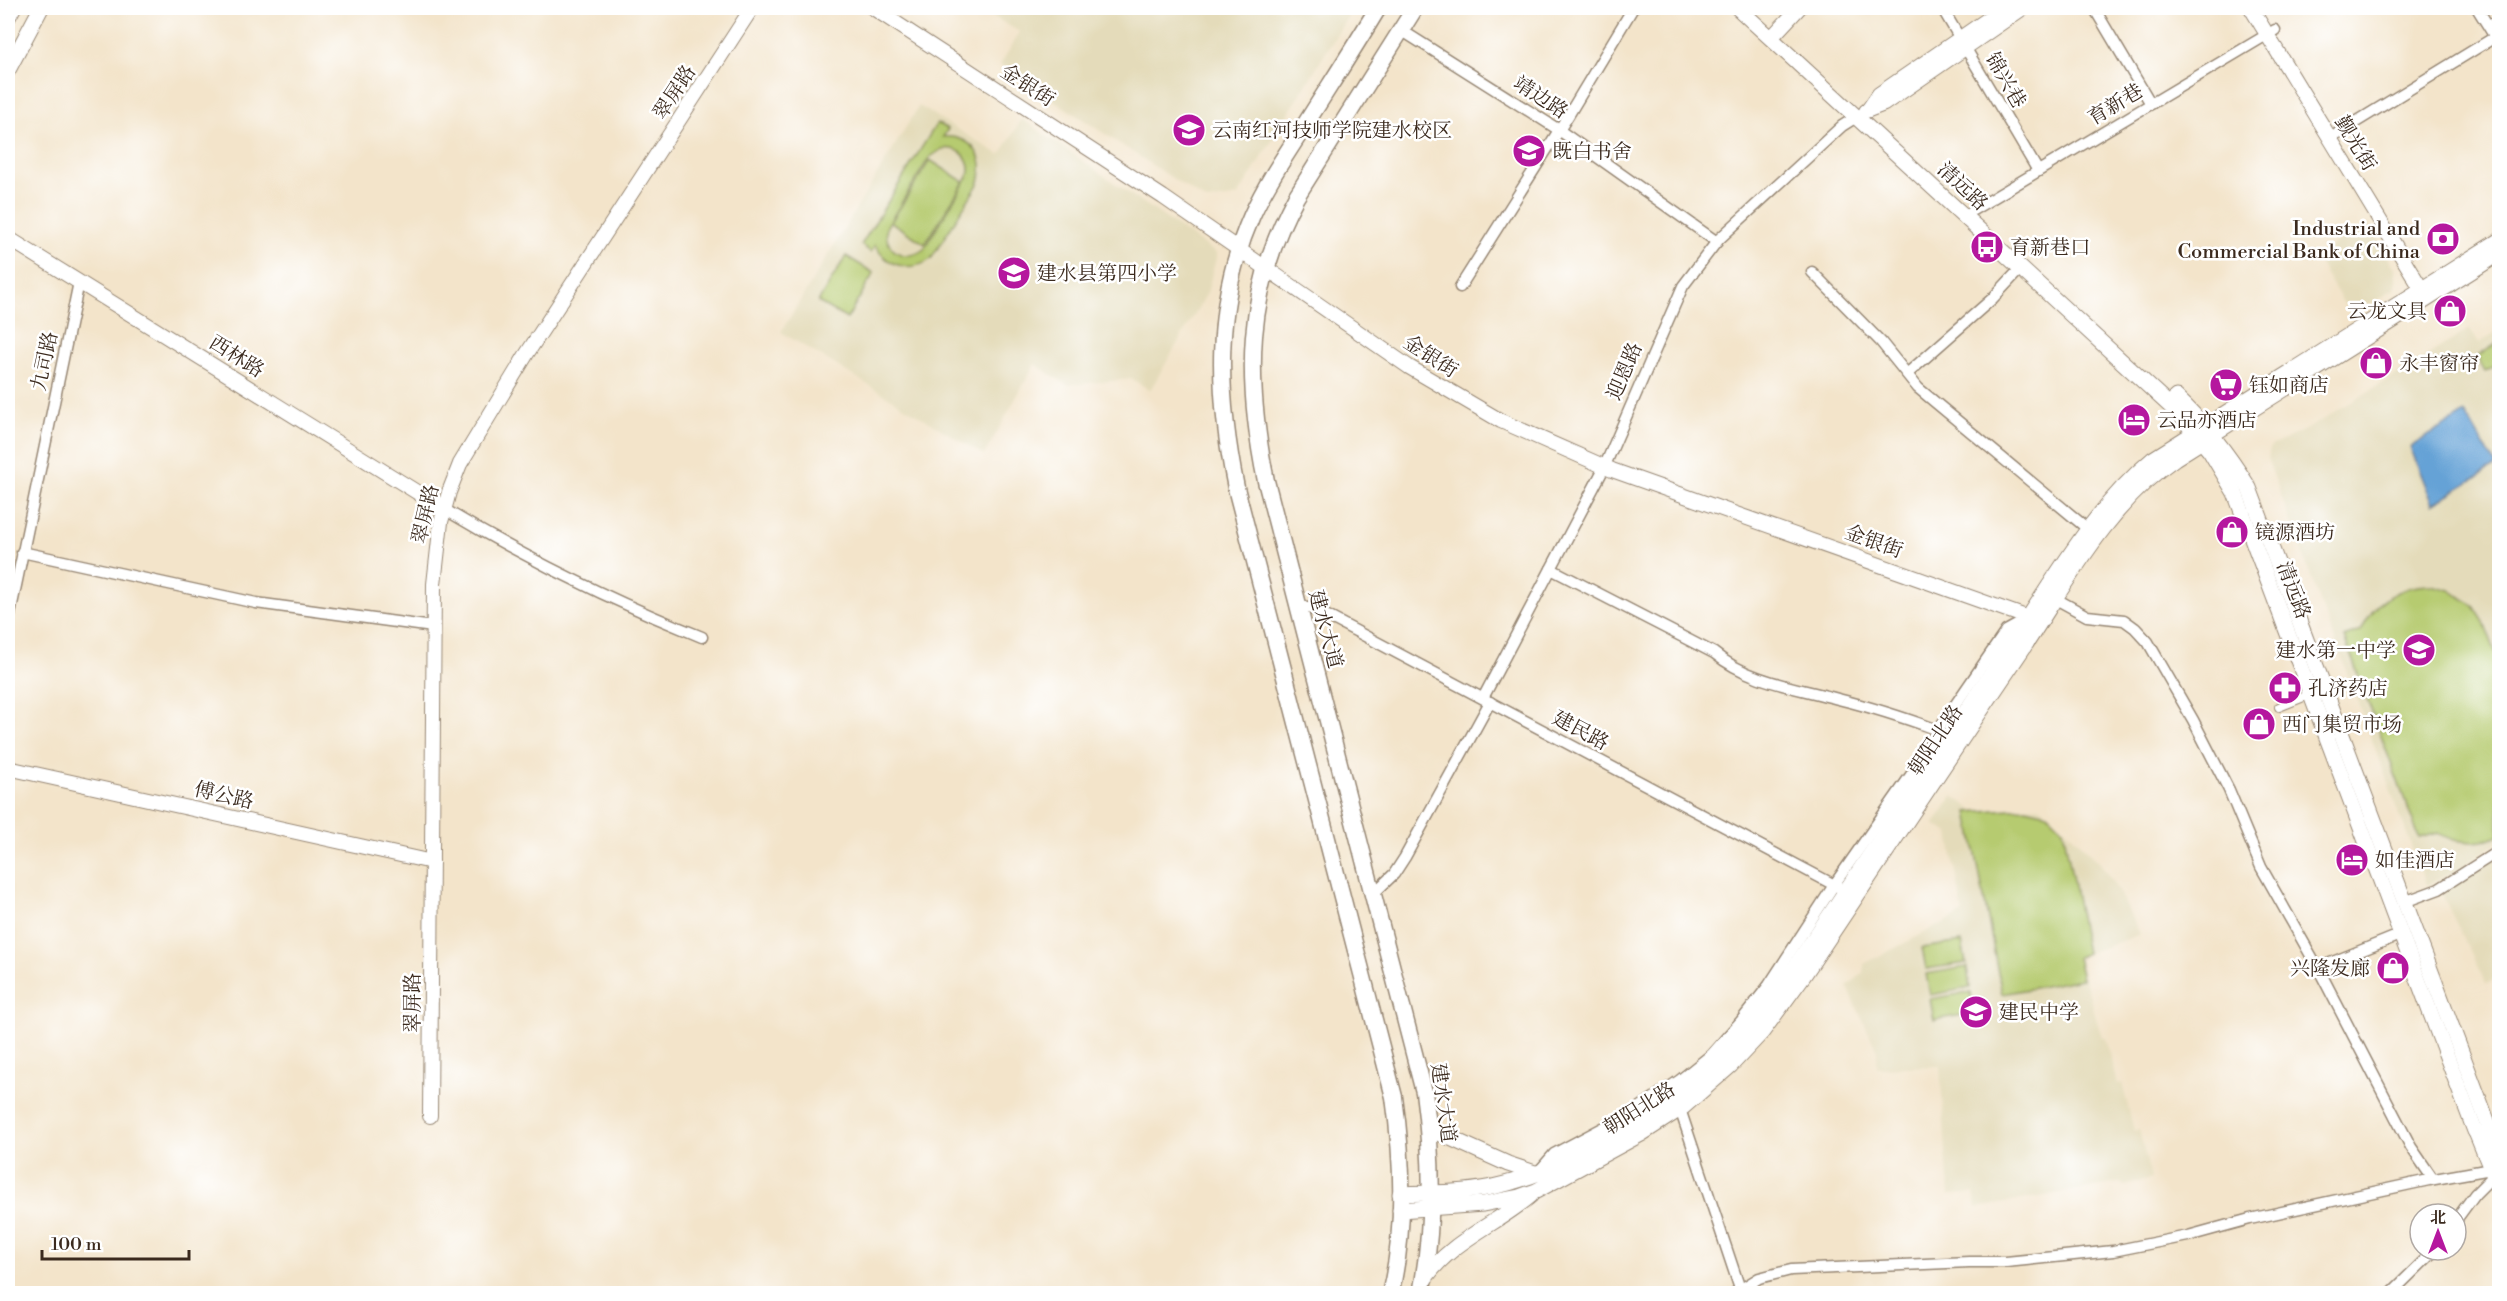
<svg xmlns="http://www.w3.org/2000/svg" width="2507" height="1301" viewBox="0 0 2507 1301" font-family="'Libre Bodoni','Noto Serif SC',serif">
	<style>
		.built { fill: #e4dbba }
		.green { fill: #b6cb6f; stroke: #787a46; stroke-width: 1.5; fill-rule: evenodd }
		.water { fill: #65a2d6; stroke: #50667a; stroke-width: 1.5 }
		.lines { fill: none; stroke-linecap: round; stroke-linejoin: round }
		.pedestrian-casing { stroke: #978774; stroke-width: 10 }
		.minor-casing { stroke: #978774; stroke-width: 13 }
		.tertiary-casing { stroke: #978774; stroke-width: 16 }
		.secondary-casing { stroke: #978774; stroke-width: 17 }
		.primary-casing { stroke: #978774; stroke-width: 19 }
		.pedestrian { stroke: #fff; stroke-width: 8 }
		.minor { stroke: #fff; stroke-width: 10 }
		.tertiary { stroke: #fff; stroke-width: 14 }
		.secondary { stroke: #fff; stroke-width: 15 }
		.primary { stroke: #fff; stroke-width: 16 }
		.labels { text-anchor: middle; stroke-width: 5; stroke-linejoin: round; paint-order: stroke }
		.street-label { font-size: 20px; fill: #3b2a1e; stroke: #fff }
		.poi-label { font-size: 20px; fill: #3b2a1e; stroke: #fff; text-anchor: start }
	</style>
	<rect width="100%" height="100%" fill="#fff"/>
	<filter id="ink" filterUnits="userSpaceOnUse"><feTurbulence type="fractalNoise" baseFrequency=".0167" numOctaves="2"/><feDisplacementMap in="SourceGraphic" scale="12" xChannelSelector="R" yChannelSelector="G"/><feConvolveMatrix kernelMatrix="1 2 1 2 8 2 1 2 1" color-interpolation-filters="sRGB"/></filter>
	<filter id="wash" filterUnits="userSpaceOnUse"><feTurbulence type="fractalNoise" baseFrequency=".008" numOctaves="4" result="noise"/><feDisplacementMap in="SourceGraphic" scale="24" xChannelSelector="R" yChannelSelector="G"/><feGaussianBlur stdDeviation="1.35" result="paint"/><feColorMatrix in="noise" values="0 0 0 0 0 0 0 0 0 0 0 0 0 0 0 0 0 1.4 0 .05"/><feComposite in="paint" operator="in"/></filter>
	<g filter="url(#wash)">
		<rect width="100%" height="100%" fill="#f3e4ca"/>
		<g class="built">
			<polygon points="978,8 1353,8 1238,196 1207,201 1000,65 1020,32"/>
			<polygon points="919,106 1000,155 1022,119 1217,254 1207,293 1150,390 1132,379 1067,385 1035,364 984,455 781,332"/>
			<polygon points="2369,224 2396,270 2396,284 2395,289 2351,315 2315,256"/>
			<polygon points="2470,329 2479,343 2499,330 2499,842 2452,873 2426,885 2267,458 2271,446 2309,428"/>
			<polygon points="1953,796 1973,810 2039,806 2048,812 2101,864 2117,889 2140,934 2078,957 2102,1038 2106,1038 2118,1084 2122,1083 2134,1131 2139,1130 2151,1179 2123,1186 2122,1182 1977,1208 1974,1193 1949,1195 1940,1066 1877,1068 1877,1051 1847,986 1864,973 1864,964 1963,913 1949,833 1934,824"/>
			<polygon points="2499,855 2499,978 2486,984 2442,894 2451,888 2449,884"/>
		</g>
		<g class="green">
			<path d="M937,123L948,129L943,137C972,134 990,160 977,186L931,259C911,273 887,267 875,245L871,252L861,245ZM942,149C960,146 973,159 968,177L924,249C905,264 882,250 887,226L929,158Z"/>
			<polygon points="930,160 964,182 925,244 891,222"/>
			<polygon points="846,256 874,273 847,319 818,302"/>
			<polygon points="2499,342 2499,364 2485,372 2477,357"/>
			<path d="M2431,585L2450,590L2474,606L2484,622L2499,661V835L2483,841L2472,842L2454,840L2437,833L2419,838L2344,637L2361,631C2374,601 2399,585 2431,585Z"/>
			<polygon points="2026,808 2047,813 2063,829 2087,953 2077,957 2082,979 2002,994 1968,812"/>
			<polygon points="1962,942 1966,963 1926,969 1922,948"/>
			<polygon points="1967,967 1970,988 1930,995 1926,974"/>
			<polygon points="1971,992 1974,1013 1934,1020 1930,999"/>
		</g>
		<polygon class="water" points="2465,413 2496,466 2433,504 2410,447"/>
	</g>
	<g filter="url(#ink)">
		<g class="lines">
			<defs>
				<polyline id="pedestrian" points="2279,707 2311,694"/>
				<g id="minor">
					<polyline points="1942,8 2038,171"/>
					<polyline points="2094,8 2151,104"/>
					<polyline points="2477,8 2500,45"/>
					<polyline points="1401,30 1559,130 1717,242"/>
					<polyline points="2338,133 2495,37"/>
					<polyline points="1973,210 2275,30"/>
					<polyline points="1812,272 1881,342 1918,388 2089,530"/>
					<polyline points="1460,287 1568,116 1633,8"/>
					<polyline points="1908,373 1992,299 2021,268"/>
					<path d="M444,509C527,559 612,601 702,637"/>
					<polyline points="22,552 256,603 433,627"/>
					<path d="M1551,569L1714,653C1749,682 1795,687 1838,699C1871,707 1905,718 1938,730"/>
					<polyline points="2056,599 2087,616 2124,620 2135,628 2148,642 2193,720 2229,790 2261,867 2318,968 2411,1147 2433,1179"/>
					<polyline points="1298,604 1318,611 1840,888"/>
					<polyline points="8,624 79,282"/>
					<polyline points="1483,698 1603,470 1683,286 1718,240 1842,126 1861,114"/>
					<polyline points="1373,894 1394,874 1405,857 1490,702"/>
					<polyline points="2404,902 2439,889 2500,850"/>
					<polyline points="2318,968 2402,934"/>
					<polyline points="1680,1109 1740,1289"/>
					<polyline points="1541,1169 1554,1154 1633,1112 1680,1080 1711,1055 1741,1021 1769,985 1834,885 1913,772 1938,730 2006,631 2024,621"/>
					<polyline points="2456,1220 2475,1194 2493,1176"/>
					<polyline points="1733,1294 1759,1278 1791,1270 1969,1262 2006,1262 2113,1251 2188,1236 2250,1219 2429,1180 2491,1169"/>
					<polyline points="2390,1294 2435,1250"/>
				</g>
				<g id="tertiary">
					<polyline points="873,8 1163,197 1409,367 1501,421 1612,470 2029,618"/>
					<polyline points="2251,8 2427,298"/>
					<polyline points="1771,38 1799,8"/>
					<polyline points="1868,110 1879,94 2004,8"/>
					<polyline points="1866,111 1884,104 2023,8"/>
					<polyline points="8,238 444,509"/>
					<polyline points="8,768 432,862"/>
					<polyline points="430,1116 434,584 441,522 449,492 460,464 526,355 752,8"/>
					<polyline points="2475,1131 2500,1192"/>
				</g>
				<g id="secondary">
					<polyline points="1738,8 2179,414 2210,451 2235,493 2475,1131 2493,1145 2500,1160"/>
					<polyline points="8,17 13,8"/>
					<polyline points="8,70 41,8"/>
					<path d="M2176,397C2205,424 2228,454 2249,488L2489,1126L2493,1145L2491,1169"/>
					<polyline points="1428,1128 1508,1164 1538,1174"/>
					<path d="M1400,1194C1431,1193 1462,1193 1492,1187C1531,1179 1566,1162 1601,1142C1690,1093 1734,1052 1793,970C1867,859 1941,748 2015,638C2057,576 2095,507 2153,459L2500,240"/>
					<path d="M1400,1210L1483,1204L1519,1197L1536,1191L1641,1134L1683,1107L1731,1065L1762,1032L1803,976C1876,867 1949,757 2023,648C2067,582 2109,503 2175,458L2500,253"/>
					<path d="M1424,1280C1450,1241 1496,1225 1531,1195"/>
				</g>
				<g id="primary">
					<path d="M1378,8C1354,48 1328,88 1303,128C1285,156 1266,184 1252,215C1213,304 1217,394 1236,488L1394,1097C1403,1161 1406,1231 1390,1294"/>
					<path d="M1415,8L1296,197C1245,291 1245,379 1266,481L1424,1092C1433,1159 1434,1227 1421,1294"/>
				</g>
			</defs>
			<use href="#pedestrian" class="pedestrian-casing"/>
			<use href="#minor" class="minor-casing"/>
			<use href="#tertiary" class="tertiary-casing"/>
			<use href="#secondary" class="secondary-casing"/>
			<use href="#primary" class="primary-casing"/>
			<use href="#pedestrian" class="pedestrian"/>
			<use href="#minor" class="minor"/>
			<use href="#tertiary" class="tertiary"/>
			<use href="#secondary" class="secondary"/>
			<use href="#primary" class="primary"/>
		</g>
	</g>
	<defs>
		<symbol id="school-disc" viewBox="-11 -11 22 22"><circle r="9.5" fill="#b5179e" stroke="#fff"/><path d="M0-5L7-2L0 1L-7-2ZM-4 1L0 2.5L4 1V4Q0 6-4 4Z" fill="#fff"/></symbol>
		<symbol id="bank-disc" viewBox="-11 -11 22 22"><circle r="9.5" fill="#b5179e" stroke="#fff"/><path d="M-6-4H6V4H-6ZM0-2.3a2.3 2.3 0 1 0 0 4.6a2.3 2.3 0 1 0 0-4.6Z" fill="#fff"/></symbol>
		<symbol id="bus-disc" viewBox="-11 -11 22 22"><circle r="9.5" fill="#b5179e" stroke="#fff"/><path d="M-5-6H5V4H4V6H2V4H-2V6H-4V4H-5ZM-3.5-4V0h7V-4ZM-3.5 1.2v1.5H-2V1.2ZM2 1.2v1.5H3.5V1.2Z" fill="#fff"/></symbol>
		<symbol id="shop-disc" viewBox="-11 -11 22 22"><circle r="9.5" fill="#b5179e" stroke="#fff"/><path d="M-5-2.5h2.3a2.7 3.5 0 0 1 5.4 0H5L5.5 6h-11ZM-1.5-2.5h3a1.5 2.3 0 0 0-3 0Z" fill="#fff"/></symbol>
		<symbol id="supermarket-disc" viewBox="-11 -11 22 22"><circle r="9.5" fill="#b5179e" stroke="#fff"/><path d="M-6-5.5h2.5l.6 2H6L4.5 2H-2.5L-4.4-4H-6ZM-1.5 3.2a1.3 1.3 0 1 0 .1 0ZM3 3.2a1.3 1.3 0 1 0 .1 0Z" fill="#fff"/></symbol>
		<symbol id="hotel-disc" viewBox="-11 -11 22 22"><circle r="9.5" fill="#b5179e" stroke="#fff"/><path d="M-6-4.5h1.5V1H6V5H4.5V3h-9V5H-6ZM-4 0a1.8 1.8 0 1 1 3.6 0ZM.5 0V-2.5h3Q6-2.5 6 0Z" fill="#fff"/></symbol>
		<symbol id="pharmacy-disc" viewBox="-11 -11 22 22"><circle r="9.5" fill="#b5179e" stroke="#fff"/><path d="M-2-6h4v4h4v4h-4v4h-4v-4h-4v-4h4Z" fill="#fff"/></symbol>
	</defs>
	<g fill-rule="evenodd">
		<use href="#school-disc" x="1170" y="111" width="38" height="38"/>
		<use href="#school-disc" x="1510" y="132" width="38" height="38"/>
		<use href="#bank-disc" x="2424" y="220" width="38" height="38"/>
		<use href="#bus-disc" x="1968" y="228" width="38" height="38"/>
		<use href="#school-disc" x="995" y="254" width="38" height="38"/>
		<use href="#shop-disc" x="2431" y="292" width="38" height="38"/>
		<use href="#shop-disc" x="2357" y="344" width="38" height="38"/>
		<use href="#supermarket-disc" x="2207" y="366" width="38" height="38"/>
		<use href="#hotel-disc" x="2115" y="401" width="38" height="38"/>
		<use href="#shop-disc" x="2213" y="513" width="38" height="38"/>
		<use href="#school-disc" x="2400" y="631" width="38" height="38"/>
		<use href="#pharmacy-disc" x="2266" y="669" width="38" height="38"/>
		<use href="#shop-disc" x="2240" y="705" width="38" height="38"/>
		<use href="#hotel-disc" x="2333" y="841" width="38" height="38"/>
		<use href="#shop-disc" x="2374" y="949" width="38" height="38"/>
		<use href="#school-disc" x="1957" y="993" width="38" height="38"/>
	</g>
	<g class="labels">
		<g class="street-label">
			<text transform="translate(2006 80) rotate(60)" y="7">锦兴巷</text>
			<text transform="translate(1028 85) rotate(33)" y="7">金银街</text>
			<text transform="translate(674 92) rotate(-57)" y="7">翠屏路</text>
			<text transform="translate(1541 97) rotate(33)" y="7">靖边路</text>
			<text transform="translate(2115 104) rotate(-31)" y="7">育新巷</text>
			<text transform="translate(2356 143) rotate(59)" y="7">觐光街</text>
			<text transform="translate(1963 186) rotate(43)" y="7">清远路</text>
			<text transform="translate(237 356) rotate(32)" y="7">西林路</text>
			<text transform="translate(1431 356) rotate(33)" y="7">金银街</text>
			<text transform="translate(44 361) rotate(-78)" y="7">九司路</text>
			<text transform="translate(1624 371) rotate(-67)" y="7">迎恩路</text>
			<text transform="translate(425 514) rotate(-77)" y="7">翠屏路</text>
			<text transform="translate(1874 541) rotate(20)" y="7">金银街</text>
			<text transform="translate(2294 590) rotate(69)" y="7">清远路</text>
			<text transform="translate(1326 629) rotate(75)" y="7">建水大道</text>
			<text transform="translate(1581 730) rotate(28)" y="7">建民路</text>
			<text transform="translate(1935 740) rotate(-56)" y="7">朝阳北路</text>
			<text transform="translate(224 795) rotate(13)" y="7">傅公路</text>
			<text transform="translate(412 1003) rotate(-90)" y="7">翠屏路</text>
			<text transform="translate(1444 1103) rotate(82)" y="7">建水大道</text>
			<text transform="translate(1639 1108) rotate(-32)" y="7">朝阳北路</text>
		</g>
		<g class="poi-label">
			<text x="1212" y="137">云南红河技师学院建水校区</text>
			<text x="1552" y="158">既白书舍</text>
			<text x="2420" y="235" text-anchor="end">Industrial and<tspan x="2420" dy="23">Commercial Bank of China</tspan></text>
			<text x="2010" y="254">育新巷口</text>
			<text x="1037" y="280">建水县第四小学</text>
			<text x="2427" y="318" text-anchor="end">云龙文具</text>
			<text x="2399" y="370">永丰窗帘</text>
			<text x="2249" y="392">钰如商店</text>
			<text x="2157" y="427">云品亦酒店</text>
			<text x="2255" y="539">镜源酒坊</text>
			<text x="2396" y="657" text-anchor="end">建水第一中学</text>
			<text x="2308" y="695">孔济药店</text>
			<text x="2282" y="731">西门集贸市场</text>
			<text x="2375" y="867">如佳酒店</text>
			<text x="2370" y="975" text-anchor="end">兴隆发廊</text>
			<text x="1999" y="1019">建民中学</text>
		</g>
	</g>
	<rect width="2507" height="1301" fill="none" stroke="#fff" stroke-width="30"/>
	<g transform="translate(2438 1232)"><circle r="28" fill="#ffffff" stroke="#b1aaa5" stroke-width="1.5"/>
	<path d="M0-4.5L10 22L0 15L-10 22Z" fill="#b5179e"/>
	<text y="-9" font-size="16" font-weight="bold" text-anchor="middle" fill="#3b2a1e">北</text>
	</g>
	<path d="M42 1250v9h147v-9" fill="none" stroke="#3b2a1e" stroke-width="3"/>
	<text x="51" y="1250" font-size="18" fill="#3b2a1e" stroke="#ffffff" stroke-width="4.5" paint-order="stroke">100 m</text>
</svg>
